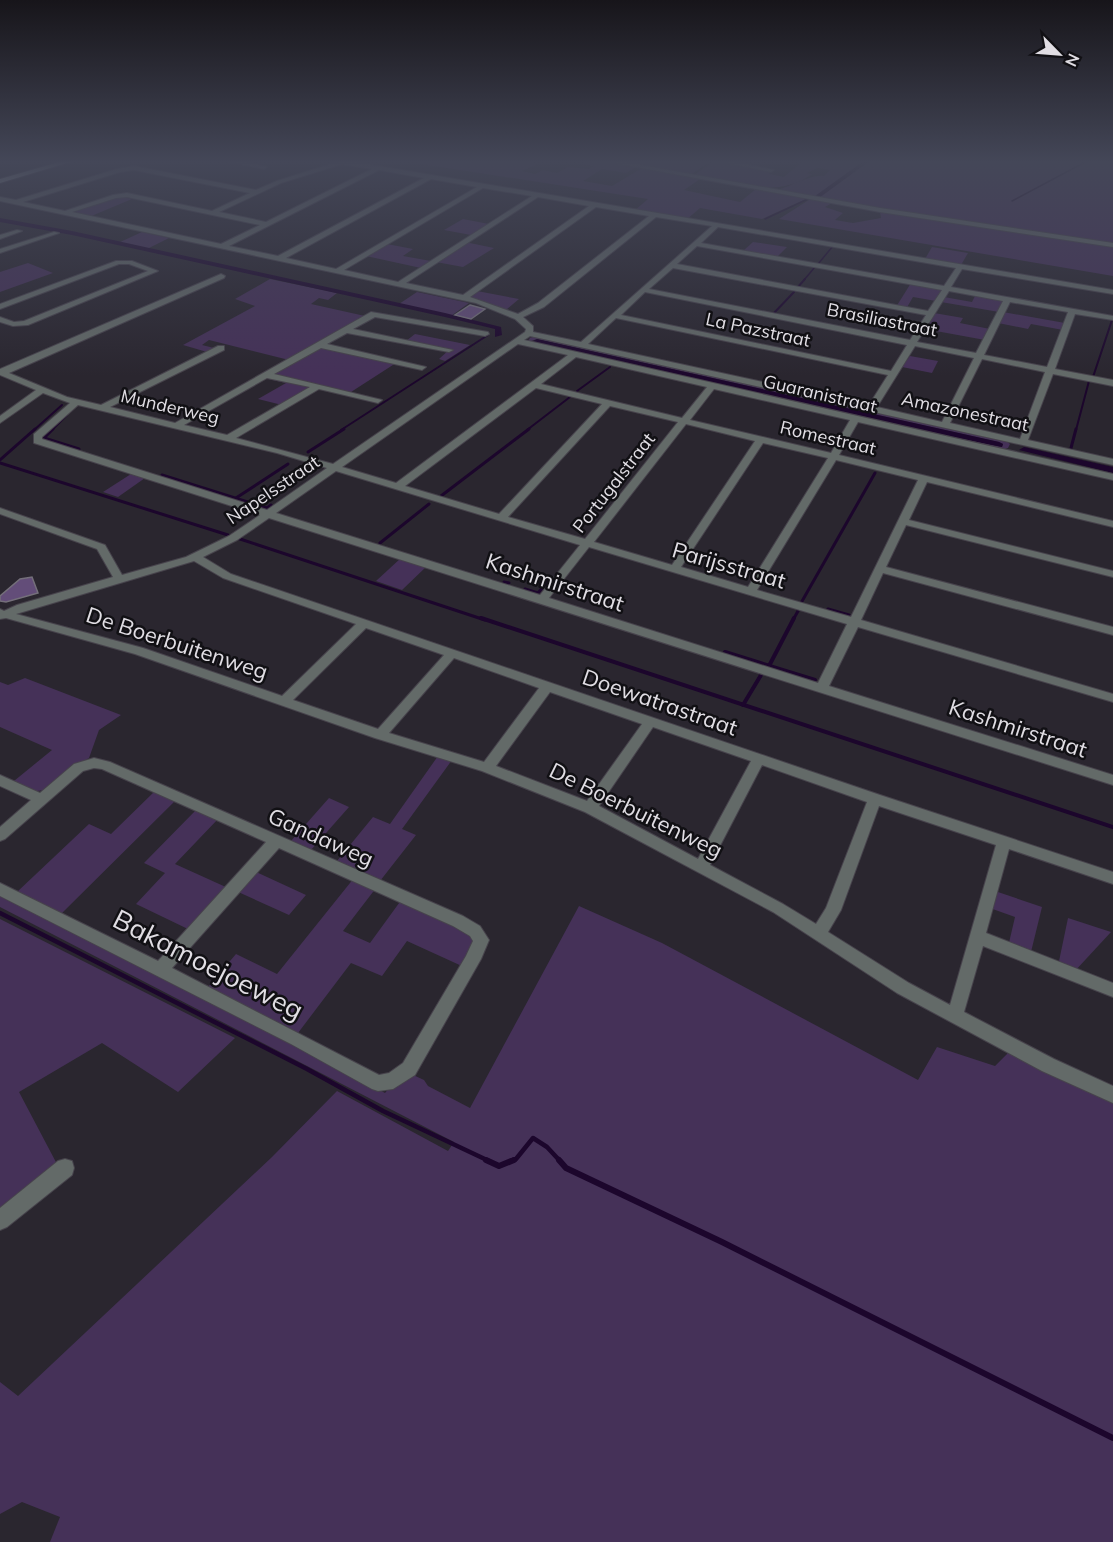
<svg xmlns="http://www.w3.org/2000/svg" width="1113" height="1542" viewBox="0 0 1113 1542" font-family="Mulish,sans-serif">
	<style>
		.green { fill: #453158; fill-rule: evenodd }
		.water { fill: #1c062c }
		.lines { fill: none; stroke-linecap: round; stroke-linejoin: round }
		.stream-far5 { stroke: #1c062c; stroke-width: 1.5 }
		.stream-far4 { stroke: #1c062c; stroke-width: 2 }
		.stream-far3 { stroke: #1c062c; stroke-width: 3 }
		.stream-far2 { stroke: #1c062c; stroke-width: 4 }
		.stream-far1 { stroke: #1c062c; stroke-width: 4.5 }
		.stream { stroke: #1c062c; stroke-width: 6 }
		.canal { fill: #1c062c; fill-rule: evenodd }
		.building { fill: #634d79; stroke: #746f7a; stroke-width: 1.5 }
		.minor-casing { stroke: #47434c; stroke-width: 2 }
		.major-casing { stroke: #47434c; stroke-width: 2 }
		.minor { fill: #636a68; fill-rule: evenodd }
		.major { fill: #9faca9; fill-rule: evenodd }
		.labels { text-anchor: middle; stroke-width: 5; stroke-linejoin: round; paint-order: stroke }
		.far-street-label { font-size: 18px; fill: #e1dee4; stroke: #111014 }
		.street-label { font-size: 22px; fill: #e1dee4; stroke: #111014 }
		.near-street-label { font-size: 27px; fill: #e1dee4; stroke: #111014 }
	</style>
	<rect width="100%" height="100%" fill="#2a262f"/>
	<g class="green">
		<polygon points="423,160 523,160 537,164 522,171 535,174 543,170 557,173 568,167 589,169 593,166 582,164 596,160 636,167 626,173 602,169 583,181 612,186 642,168 700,179 684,190 740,202 756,189 808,198 762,219 700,208 686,220 634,211 648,199 415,163"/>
		<polygon points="605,160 710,160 711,161 690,175"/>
		<path d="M796,160H1113V244L978,226L777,190C792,186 811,174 824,176L830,170L817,168L807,173L812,174C777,200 732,182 694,175L713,162H719L767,170L770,174L784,177L802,162Z"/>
		<polygon points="118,196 132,199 89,217 72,213"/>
		<polygon points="812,198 832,203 825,207 843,213 835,220 853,223 881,218 880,212 1113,246 1113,276 779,219"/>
		<polygon points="463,219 489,224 471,235 444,230"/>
		<polygon points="142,232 169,238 147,249 118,243"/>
		<polygon points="465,242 494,248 463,267 436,262"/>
		<polygon points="753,242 787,247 777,257 743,251"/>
		<polygon points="387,244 413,249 403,256 431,261 421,268 366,256"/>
		<polygon points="932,247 968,253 961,265 925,259"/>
		<polygon points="28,263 53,273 0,292 0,272"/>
		<polygon points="270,279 337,293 328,300 319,298 311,304 365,316 289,360 209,340 202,345 214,348 207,352 183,345 255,306 235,299"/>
		<polygon points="911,283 942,290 936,301 913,297 906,309 896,307"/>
		<polygon points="477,291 519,299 506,310 470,298"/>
		<polygon points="417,292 469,303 451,316 399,304"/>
		<polygon points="976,294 1004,301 999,312 941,302 944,297 972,302"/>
		<polygon points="1003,312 1065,323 1063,330 1031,324 1028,329 998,323"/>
		<polygon points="934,313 963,318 960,323 990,329 985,340 925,329"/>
		<polygon points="415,334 470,345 445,361 439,359 450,349 406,341"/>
		<path d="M536,336L1004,439L1010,444L1008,448L1001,450L528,341L530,338ZM537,339L999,442L1003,444L1002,447L943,435L531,341Z"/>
		<polygon points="318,347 396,363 351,392 316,385 282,405 258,399 286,383 264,378"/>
		<polygon points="910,356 938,361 932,373 902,367"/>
		<polygon points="131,474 145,478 118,497 103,492"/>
		<polygon points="401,558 427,566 402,590 376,581"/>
		<path d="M25,678L121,715L99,730L89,758C74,765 52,792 36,791C29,790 21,785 14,781L52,750L0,727V682L8,685Z"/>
		<polygon points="438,756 452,760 402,829 416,835 380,881 337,861 373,817 390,824"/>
		<polygon points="155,791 176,800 61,914 17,892 89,824 111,834"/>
		<polygon points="329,798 349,807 311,850 291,841"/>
		<polygon points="197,809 218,819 175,864 228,888 190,930 136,904 165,873 144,863"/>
		<polygon points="254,871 306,895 289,915 236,891"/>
		<polygon points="354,878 376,888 343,931 370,943 402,899 468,929 475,943 464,967 407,941 382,976 351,963 298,1033 207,988 236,954 277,974"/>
		<polygon points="992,890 1042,907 1030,956 1008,947 1015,917 987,907"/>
		<polygon points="0,893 287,1040 385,1093 390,1087 411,1074 424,1080 428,1086 470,1108 579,906 662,943 918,1080 937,1047 995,1066 1008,1053 1113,1103 1113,1542 50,1542 60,1517 22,1502 0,1514 0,1382 18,1396 272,1157 337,1091 448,1151 454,1142 0,907"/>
		<polygon points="1068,918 1111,932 1074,972 1058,966"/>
		<polygon points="0,919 235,1038 178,1092 102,1043 19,1092 58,1166 0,1216"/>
	</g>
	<g class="water">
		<polygon points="537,339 999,442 1003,444 1002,447 943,435 531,342"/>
		<polygon points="1024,447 1113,467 1113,473 1019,450"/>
	</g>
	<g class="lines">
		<g class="stream-far5">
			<polyline points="1012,201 1089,160"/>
			<polyline points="765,219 810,198"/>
			<polyline points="818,264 833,246"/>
			<polyline points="804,280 815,267"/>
		</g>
		<g class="stream-far4">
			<polyline points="797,288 805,279"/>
			<polyline points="774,313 794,292"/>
			<polyline points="1093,377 1112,320"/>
			<polyline points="577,391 610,367"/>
			<polyline points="34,430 62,405"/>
			<polyline points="52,430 67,415"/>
			<polyline points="341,430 488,335"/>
			<polyline points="527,430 570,397"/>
			<polyline points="1076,430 1089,381"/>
		</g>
		<g class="stream-far3">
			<polyline points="53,429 44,438 79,449"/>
			<polyline points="1071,448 1076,429"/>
			<polyline points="308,452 344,429"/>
			<polyline points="0,460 35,429"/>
			<polyline points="0,463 228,535"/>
			<polyline points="162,475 267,508 271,505"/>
			<polyline points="441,496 529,429"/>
			<polyline points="236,498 288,464"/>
			<polyline points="240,539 485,620"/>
			<polyline points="380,543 429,504"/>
			<polyline points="504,582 509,583"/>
			<polyline points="525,589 538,593 548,581"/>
			<polyline points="801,603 875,473"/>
			<polyline points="828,609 849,615"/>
			<polyline points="793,620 798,611"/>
		</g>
		<g class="stream-far2">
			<polyline points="481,618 1113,827"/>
			<polyline points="725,652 815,680"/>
			<polyline points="769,666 794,618"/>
			<polyline points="743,705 761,675"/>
		</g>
		<g class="stream-far1">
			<polyline points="0,913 307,1069 383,1111 489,1161"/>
			<polyline points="510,1161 516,1159 533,1138 547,1147 560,1161"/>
		</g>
		<g class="stream">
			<polyline points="486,1160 499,1166 514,1160"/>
			<polyline points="559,1160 566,1168 722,1242 1113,1438"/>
		</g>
		<g class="canal">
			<polygon points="865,160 871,160 819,198 815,198 815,196"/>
			<polygon points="0,218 72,231 445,313 501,327 502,335 495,337 495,329 445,317 72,235 0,222"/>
		</g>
	</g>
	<g class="building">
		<polygon points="470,305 485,309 471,319 455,315"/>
		<polygon points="32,577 38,593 6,602 0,601 0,596 20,579"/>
	</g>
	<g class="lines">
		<defs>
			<g id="minor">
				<polygon points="222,160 237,160 267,167 264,169"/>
				<path d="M343,160L1113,290V294L962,269L951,287L1113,316V320L1075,314L1055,369L1113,380V386L1053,374L1028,440L1113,459V465L530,336L524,340L1113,474V480L858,422L839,455L1113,521V527L927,482L909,520L1113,571V577L906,525L886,567L1113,627V635L883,573L861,620L1113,694V702L858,627L829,686L1113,775V785L269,518L237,540L203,557L231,574L880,795L1113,872V884L1009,849L986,933L1113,983V997L983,946L964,1012L1054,1059L1113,1086V1103L1042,1071L897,993L773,912L585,812L482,771L375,738L135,654L6,618L0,619V609L4,611L17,605L113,577L97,549L0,514V508L105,545L122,575L186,557L229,536L260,515L34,443V434L70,403L43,393L0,423V416L36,390L0,375V369L221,274L225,276L224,278L9,373L67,397L101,405L218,346H224V350L110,407L175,423L371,312L488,332L489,334L485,336L375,317L353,329L453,350L449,352L347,333L327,344L426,367L422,370L321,348L274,374L382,400L378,403L319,389L236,438L333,464L525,332L526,329L515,319L476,303L0,201V197L16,200L117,169L134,166L256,190L277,181ZM342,164L372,169L266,222L219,212L281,183ZM134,170L250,193L212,211L127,193L113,195L65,211L23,202L120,172ZM379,170L424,178L278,256L229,246ZM431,179L477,187L336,269L286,258ZM483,188L532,196L398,282L344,270ZM127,197L260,225L221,244L72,212L116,198ZM538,197L589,206L463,295L406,283ZM596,207L649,216L538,303L518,314L470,297ZM656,217L712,226L581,342L533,332V326L523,317L544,307ZM718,227L956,268L944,286L701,243ZM697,246L942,290L928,311L677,264ZM673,268L926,315L910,340L649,289ZM949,291L1003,301L976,353L917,342ZM645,292L907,345L891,371L621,315ZM1010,302L1068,312L1047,367L984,355ZM616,318L888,375L869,405L588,344ZM518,344L568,355L396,483L342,467ZM915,346L974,358L942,422L877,407ZM576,357L707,387L682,418L541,384ZM982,359L1045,372L1020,439L950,423ZM267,378L310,387L227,435L184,425ZM536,388L602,404L499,514L405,486ZM714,389L850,420L831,453L690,420ZM78,405L277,453L327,468L267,510L42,439V437ZM610,406L678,422L585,539L508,517ZM686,424L755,441L672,565L594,542ZM763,443L828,458L748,587L681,567ZM836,460L918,480L851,617L757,590ZM336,471L580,545L540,595L276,513ZM589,547L847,624L818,683L549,598ZM194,561L223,578L356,624L282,696L143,648L16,614ZM366,628L444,655L378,729L293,700ZM454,658L539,688L484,762L389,733ZM550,692L642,724L587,801L496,766ZM653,727L751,761L698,859L599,806ZM762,765L867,802L826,908L816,924L783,904L710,865ZM879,806L996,845L950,1005L909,983L828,932L841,910Z"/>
				<polygon points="598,160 613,160 880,208 1113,243 1113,247 880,212"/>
				<polygon points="711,160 726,160 774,170 771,172"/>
				<polygon points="17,230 22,231 0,239 0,235"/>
				<polygon points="54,232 59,233 0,253 0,249"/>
				<polygon points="116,261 132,261 158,271 28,325 13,326 0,322 0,317 14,322 24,321 148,271 129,264 119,264 0,309 0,304"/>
				<path d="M94,758L110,762L463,916L480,926L489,940L481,959L415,1075L393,1089L378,1091L372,1089L291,1044L0,896V883L158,961L266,842L102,769L94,768L83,771L5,839L0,841V827L31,800L0,786V775L40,793L74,764ZM279,848L453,926L470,936L473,941L466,956L403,1063L389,1073L379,1075L172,968Z"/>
				<polygon points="65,1159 72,1161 74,1168 72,1175 7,1227 0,1230 0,1208 58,1161"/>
			</g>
			<polygon id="major" points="66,160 77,160 0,183 0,179"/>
		</defs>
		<use href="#minor" class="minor-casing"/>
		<use href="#major" class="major-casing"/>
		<use href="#minor" class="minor"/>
		<use href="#major" class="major"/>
	</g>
	<linearGradient id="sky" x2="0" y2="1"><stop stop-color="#17151a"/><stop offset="0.43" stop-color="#444758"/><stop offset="1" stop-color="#444758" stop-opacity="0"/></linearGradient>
	<rect width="1113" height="376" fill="url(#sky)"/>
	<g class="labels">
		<g class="far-street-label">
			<text transform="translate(882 320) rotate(11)" y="6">Brasiliastraat</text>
			<text transform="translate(758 330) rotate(12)" y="6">La Pazstraat</text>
			<text transform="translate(820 394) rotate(13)" y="6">Guaranistraat</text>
			<text transform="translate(170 407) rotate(13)" y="6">Munderweg</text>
			<text transform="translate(965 412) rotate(12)" y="6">Amazonestraat</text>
			<text transform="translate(828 438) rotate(13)" y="6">Romestraat</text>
			<text transform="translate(614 483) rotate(-52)" y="6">Portugalstraat</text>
			<text transform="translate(273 490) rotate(-34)" y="6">Napelsstraat</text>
		</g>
		<g class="street-label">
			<text transform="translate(729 565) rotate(16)" y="8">Parijsstraat</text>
			<text transform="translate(555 582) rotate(18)" y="8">Kashmirstraat</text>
			<text transform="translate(177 643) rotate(18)" y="8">De Boerbuitenweg</text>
			<text transform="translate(660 702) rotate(19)" y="8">Doewatrastraat</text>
			<text transform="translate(1018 728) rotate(18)" y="8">Kashmirstraat</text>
			<text transform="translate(636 810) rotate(26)" y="8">De Boerbuitenweg</text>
			<text transform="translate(321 837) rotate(24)" y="8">Gandaweg</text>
		</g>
		<g class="near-street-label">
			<text transform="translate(208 965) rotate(27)" y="9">Bakamoejoeweg</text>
		</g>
	</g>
	<g transform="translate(1059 54) rotate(115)" stroke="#111014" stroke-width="4.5" paint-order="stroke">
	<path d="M0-4.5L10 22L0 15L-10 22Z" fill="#e1dee4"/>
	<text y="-9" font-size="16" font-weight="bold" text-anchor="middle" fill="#e1dee4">N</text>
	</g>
</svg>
